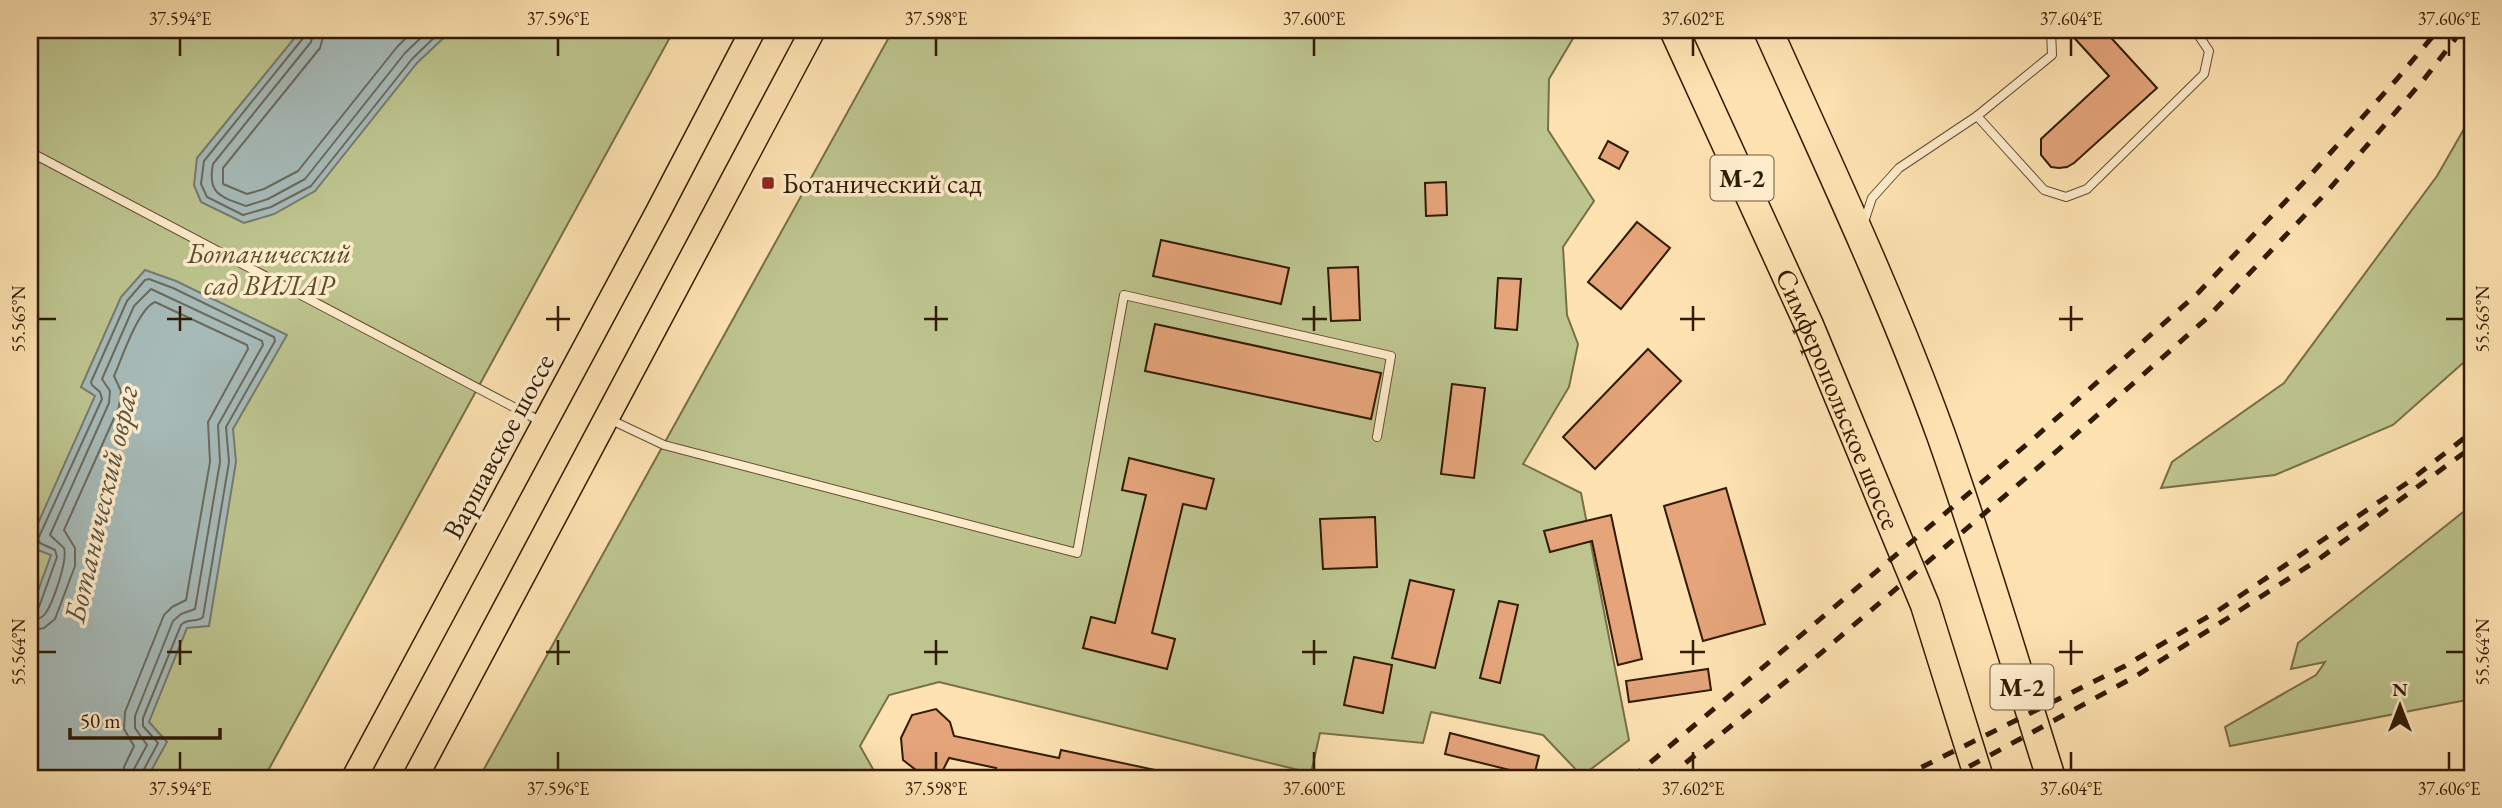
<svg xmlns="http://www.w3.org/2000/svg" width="2502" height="808" viewBox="0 0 2502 808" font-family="'EB Garamond',serif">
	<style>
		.green { fill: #bdc48e; stroke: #776f48; stroke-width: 2 }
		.water { fill: #a6bab8; stroke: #777a6f; stroke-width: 2 }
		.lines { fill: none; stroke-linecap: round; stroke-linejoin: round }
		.shore { stroke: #6c6a5d; stroke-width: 2 }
		.building { fill: #e5a47a; stroke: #311a02; stroke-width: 2 }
		.lane-casing { stroke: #644c2e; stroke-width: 10 }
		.primary-casing { stroke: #311a02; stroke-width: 27 }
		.highway-casing { stroke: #311a02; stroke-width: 31 }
		.lane { stroke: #feeccc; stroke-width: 8 }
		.primary { stroke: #fee2b1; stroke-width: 24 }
		.highway { stroke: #fee2b1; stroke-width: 28 }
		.rail { stroke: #311a02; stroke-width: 5; stroke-dasharray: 12 12; stroke-linecap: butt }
		.ticks { fill: none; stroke: #311a02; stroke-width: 2.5 }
		.poi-dot { fill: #8f2418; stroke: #feeccc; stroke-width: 2.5 }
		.labels { text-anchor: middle; stroke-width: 7; stroke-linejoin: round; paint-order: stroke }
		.shield { fill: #feeccc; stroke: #6e593f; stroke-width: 2 }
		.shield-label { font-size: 26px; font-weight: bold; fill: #311a02 }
		.poi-label { font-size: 28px; fill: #311a02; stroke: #feeccc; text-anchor: start }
		.park-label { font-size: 28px; font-style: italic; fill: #5b4d2c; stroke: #feeccc }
		.street-label { font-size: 28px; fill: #311a02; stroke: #feeccc }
		.water-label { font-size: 30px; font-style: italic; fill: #5a5242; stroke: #feeccc }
		.neatline { fill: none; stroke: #311a02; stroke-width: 2.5 }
		.ticks-label { font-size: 18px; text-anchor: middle; fill: #311a02 }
	</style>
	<rect width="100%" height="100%" fill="#fee2b1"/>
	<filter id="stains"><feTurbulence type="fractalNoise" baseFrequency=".00286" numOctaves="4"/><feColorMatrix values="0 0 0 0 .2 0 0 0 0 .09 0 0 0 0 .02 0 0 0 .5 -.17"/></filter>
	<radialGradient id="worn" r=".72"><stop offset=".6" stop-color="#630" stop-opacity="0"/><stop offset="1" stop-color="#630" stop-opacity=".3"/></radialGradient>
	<g class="green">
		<polygon points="30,30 674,30 264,778 30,778"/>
		<polygon points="893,30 1578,30 1549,79 1548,130 1594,201 1563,247 1567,315 1578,344 1569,387 1523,464 1581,493 1629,740 1582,776 1543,735 1431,712 1423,743 1320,733 1311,773 939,682 889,695 860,746 878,778 479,778"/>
		<polygon points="2472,115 2472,355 2393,425 2275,475 2161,488 2172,462 2284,383 2437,176"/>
		<polygon points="2472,505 2472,699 2230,746 2225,727 2316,675 2325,662 2291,669 2298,643"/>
	</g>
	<g class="water">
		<polygon points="301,30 452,30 417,63 315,191 274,214 244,223 201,202 194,185 197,158"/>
		<polygon points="145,270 176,281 287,335 233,429 236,462 209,626 187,628 149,722 167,742 147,778 30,778 30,613 51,555 30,547 30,541 95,396 81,387 121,297"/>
	</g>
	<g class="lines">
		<g class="shore">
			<polyline points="306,30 304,37 204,161 201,184 207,197 243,215 271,207 311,186 412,59 442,30"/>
			<path d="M314,30L311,42L213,164C207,193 220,197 246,206L268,199L305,179L405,53L429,30"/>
			<polyline points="325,30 320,48 223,168 223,184 247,194 264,189 298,171 397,47 414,30"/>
			<path d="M30,611L39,607L57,557L55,550L40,543L38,539L102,399L100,392L92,385L91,382L127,301L145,280L149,279L173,288L274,337L275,341L226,427L229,462L203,617C197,623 187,618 181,625L143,718V726L158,743L142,773L141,778"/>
			<path d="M30,620C36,620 41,619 45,614C53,603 68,560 64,548L50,535L109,403L110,391L102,379L134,306L151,289L262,341L263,345L218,425L220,462L195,609L181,614L173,621L135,716V728L147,745L134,769L132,778"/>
			<path d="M30,631L44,628L55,619L75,566V548L64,530L119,407L121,391L114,376C122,358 138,309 155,302L247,345L248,349L208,422L210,462L186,600L172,607L164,615L125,712L124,729L134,746L124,767L122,778"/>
		</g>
	</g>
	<g class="building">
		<polygon points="2067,30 2104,30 2157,88 2074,163 2067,167 2059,168 2051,167 2041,155 2041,139 2109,76"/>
		<polygon points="1608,141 1628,152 1619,169 1599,158"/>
		<polygon points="1446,182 1447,215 1426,216 1425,183"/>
		<polygon points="1637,222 1670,248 1621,309 1588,282"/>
		<polygon points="1161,240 1289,268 1281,304 1153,276"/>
		<polygon points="1358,267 1360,320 1331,321 1328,268"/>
		<polygon points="1498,278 1521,279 1517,330 1495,328"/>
		<polygon points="1155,324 1381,373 1371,419 1145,371"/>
		<polygon points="1648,349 1681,381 1595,469 1563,437"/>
		<polygon points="1452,384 1485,388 1474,478 1441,474"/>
		<polygon points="1129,458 1214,479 1206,509 1183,504 1152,633 1175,639 1167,669 1083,648 1091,617 1115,623 1146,495 1122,490"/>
		<polygon points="1726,488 1765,624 1703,641 1664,506"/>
		<polygon points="1611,515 1642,659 1618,665 1592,541 1550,552 1544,531"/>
		<polygon points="1375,517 1377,567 1323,569 1320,519"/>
		<polygon points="1410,580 1454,590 1435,668 1392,658"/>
		<polygon points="1499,601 1518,605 1500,683 1480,678"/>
		<polygon points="1354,657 1392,665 1383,713 1344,705"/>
		<polygon points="1708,669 1711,690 1629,702 1626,681"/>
		<polygon points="936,709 950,722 954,736 1059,758 1061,750 1160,771 1159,778 993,778 996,768 949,758 942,772 925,777 903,760 901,738 912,715"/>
		<polygon points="1450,733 1539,756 1534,776 1445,754"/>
	</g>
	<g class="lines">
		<defs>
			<g id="lane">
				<polyline points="1977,116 2044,190 2066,197 2087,189 2204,74 2209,51 2195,30"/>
				<polyline points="30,152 540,421"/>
				<polyline points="1863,225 1872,198 1899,168 1977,116 2052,55 2051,30"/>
				<polyline points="609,419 664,445 1077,553 1124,295 1391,356 1377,437"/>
			</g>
			<g id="primary">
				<polyline points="354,778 658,212 753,30"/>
				<polyline points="415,778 813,30"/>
			</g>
			<g id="highway">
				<path id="s1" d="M1674,30L1809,325L1925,605L1979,778"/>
				<path d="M1768,30C1828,164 1891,297 1941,435C1981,548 2015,664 2051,778"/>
			</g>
		</defs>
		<use href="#lane" class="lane-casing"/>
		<use href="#primary" class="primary-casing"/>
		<use href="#highway" class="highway-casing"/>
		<use href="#lane" class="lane"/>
		<use href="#primary" class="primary"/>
		<use href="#highway" class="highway"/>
		<g class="rail">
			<polyline points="1632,778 2032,440 2198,293 2305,181 2397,79 2438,30"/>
			<polyline points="1667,778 1821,653 2041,465 2206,319 2326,193 2425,78 2462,30"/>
			<polyline points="1900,778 2125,666 2219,610 2407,483 2472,432"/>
			<polyline points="1948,778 2136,676 2228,618 2319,559 2472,447"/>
		</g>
	</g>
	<path class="ticks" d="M180,38V56M558,38V56M936,38V56M1314,38V56M1693,38V56M2071,38V56M2449,38V56M180,306V331M558,306V331M936,306V331M1314,306V331M1693,306V331M2071,306V331M38,319H56M167,319H192M546,319H570M924,319H948M1302,319H1327M1680,319H1705M2059,319H2083M2446,319H2464M180,640V665M558,640V665M936,640V665M1314,640V665M1693,640V665M2071,640V665M38,652H56M167,652H192M546,652H570M924,652H948M1302,652H1327M1680,652H1705M2059,652H2083M2446,652H2464M180,752V770M558,752V770M936,752V770M1314,752V770M1693,752V770M2071,752V770M2449,752V770"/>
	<rect class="poi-dot" x="761" y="176" width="14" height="14" rx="3.5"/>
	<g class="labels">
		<g class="shield">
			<rect x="1710.5" y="155.5" width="63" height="45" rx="5"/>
			<rect x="1990.5" y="664.5" width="63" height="45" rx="5"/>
		</g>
		<g class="shield-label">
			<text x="1742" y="187">М-2</text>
			<text x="2022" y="696">М-2</text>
		</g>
		<g class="poi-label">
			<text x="782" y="193">Ботанический сад</text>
		</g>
		<g class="park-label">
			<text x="269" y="263">Ботанический<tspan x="269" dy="32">сад ВИЛАР</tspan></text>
		</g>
		<g class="street-label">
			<text dy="10" stroke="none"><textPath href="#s1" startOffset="404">Симферопольское шоссе</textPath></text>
			<text transform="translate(498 446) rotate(-62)" y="10">Варшавское шоссе</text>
		</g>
		<g class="water-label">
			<text transform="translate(101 504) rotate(-77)" y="10">Ботанический овраг</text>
		</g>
	</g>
	<rect width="2502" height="808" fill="none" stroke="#fee2b1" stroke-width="77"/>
	<g transform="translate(2400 706)" stroke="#feeccc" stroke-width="5" paint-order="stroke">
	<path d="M0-5L12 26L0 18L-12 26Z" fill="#311a02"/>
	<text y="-10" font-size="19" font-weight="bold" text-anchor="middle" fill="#311a02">N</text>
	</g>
	<path d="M70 728v10h150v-10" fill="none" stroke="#311a02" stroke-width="3.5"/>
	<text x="80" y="728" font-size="21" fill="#311a02" stroke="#feeccc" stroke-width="5" paint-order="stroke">50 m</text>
	<rect x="38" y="38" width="2426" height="732" class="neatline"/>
	<g class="ticks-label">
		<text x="180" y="25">37.594°E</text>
		<text x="558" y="25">37.596°E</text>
		<text x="936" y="25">37.598°E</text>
		<text x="1314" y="25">37.600°E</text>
		<text x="1693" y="25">37.602°E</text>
		<text x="2071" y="25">37.604°E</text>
		<text x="2449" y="25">37.606°E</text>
		<text transform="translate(19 319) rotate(-90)" y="6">55.565°N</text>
		<text transform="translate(2483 319) rotate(-90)" y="6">55.565°N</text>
		<text transform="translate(19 652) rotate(-90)" y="6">55.564°N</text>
		<text transform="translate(2483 652) rotate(-90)" y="6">55.564°N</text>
		<text x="180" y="795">37.594°E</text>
		<text x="558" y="795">37.596°E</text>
		<text x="936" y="795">37.598°E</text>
		<text x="1314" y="795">37.600°E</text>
		<text x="1693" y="795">37.602°E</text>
		<text x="2071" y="795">37.604°E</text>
		<text x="2449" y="795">37.606°E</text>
	</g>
	<rect width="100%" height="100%" filter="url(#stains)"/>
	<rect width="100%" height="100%" fill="url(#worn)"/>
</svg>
